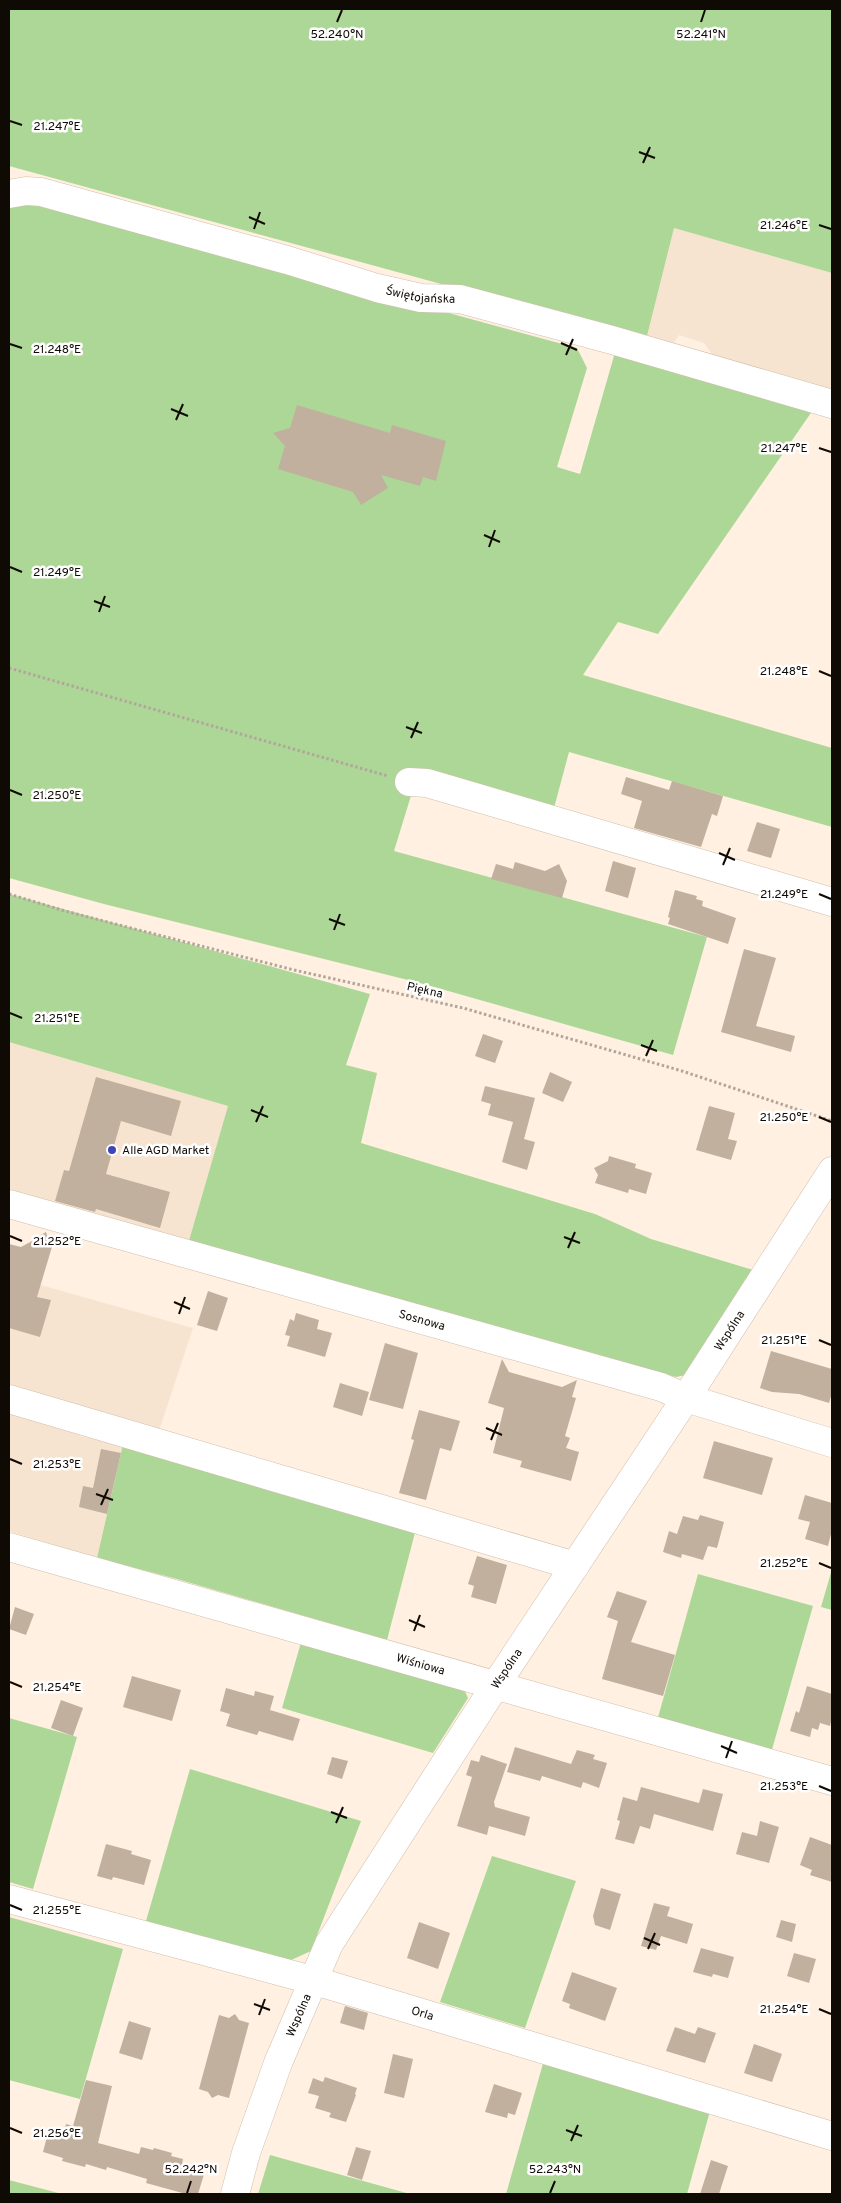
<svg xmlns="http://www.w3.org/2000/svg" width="841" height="2203" viewBox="0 0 841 2203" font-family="Overpass,sans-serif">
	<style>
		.built { fill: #f7e4d0 }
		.green { fill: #add797 }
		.building { fill: #c1b09e }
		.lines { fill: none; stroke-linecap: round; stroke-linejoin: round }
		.minor-casing { stroke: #d0beac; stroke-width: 29 }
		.path { stroke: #b2a69a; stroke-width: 3; stroke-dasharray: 2.5 2.5; stroke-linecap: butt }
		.minor { stroke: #fff; stroke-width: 28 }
		.ticks { fill: none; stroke: #100a05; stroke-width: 2 }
		.poi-dot { fill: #3e45b9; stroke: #fff; stroke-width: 2 }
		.labels { text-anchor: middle; stroke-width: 5; stroke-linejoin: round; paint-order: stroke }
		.street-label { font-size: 12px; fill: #100a05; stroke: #fff }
		.poi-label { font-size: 12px; fill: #100a05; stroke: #fff; text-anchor: start }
		.ticks-label { font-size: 12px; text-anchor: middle; fill: #100a05; stroke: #fff; stroke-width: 5; stroke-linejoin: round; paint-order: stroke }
	</style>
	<rect width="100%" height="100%" fill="#fff0e1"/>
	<g class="built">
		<polygon points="674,228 832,273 832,396 714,357 704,343 679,335 673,344 647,336"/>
		<polygon points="9,1042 228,1106 188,1244 9,1194"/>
		<polygon points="9,1276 193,1328 157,1437 9,1393"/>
		<polygon points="9,1407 73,1425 80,1436 106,1442 118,1438 124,1440 97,1558 9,1531"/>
	</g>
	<g class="green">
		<polygon points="9,9 832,9 832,273 674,228 646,340 9,166"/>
		<polygon points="43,198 288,269 577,348 587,368 557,467 580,474 616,349 815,407 658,634 618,622 583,675 832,748 832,827 569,752 554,808 414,786 394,851 707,937 673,1055 420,983 104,904 9,878 9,201"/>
		<polygon points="9,894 370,994 346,1065 377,1073 361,1143 595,1214 651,1239 753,1270 686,1375 676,1377 188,1244 228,1106 9,1042"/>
		<polygon points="124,1440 417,1525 387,1640 177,1579 97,1558"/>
		<polygon points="832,1569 832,1610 821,1607"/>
		<polygon points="698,1574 813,1606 771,1753 657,1721"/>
		<polygon points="302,1639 462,1685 468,1698 433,1753 282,1708"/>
		<polygon points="9,1718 77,1737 33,1889 9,1882"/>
		<polygon points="190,1769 361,1821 311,1951 289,1961 146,1921"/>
		<polygon points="492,1856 576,1881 525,2028 440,2002"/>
		<polygon points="9,1917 123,1949 80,2099 9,2080"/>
		<polygon points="544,2060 710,2111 687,2194 506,2194"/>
		<polygon points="270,2155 410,2194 258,2194"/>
		<polygon points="9,2180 62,2194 9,2194"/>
	</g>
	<g class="building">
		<polygon points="297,405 390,433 392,425 446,441 436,481 423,477 420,486 381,475 388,488 361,505 353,492 278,469 285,446 273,433 290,428"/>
		<polygon points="626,777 669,790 672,781 723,796 717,816 712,814 701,847 634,828 642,801 621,794"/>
		<polygon points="757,822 780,829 771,858 747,851"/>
		<polygon points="613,861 636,868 628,898 605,891"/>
		<polygon points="515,862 545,871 559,864 567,881 562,898 491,879 496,864 513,869"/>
		<polygon points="675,890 697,896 696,899 703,901 702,906 736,918 728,944 668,924 670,918 668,917"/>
		<polygon points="744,949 776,958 756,1026 795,1036 791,1052 721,1032"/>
		<polygon points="483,1034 503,1041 495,1063 475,1056"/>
		<polygon points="550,1072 572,1082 563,1102 542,1093"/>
		<polygon points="96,1077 181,1101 171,1136 121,1121 106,1174 170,1192 160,1228 96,1209 95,1212 55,1201 64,1170 69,1171"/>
		<polygon points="485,1086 535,1098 524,1139 535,1142 527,1170 502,1162 513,1122 488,1115 491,1104 481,1101"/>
		<polygon points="709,1106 735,1113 728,1139 737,1141 731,1160 696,1150"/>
		<polygon points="609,1156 636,1164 635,1168 652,1173 646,1194 629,1189 628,1193 595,1183 598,1175 594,1168 608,1161"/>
		<polygon points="46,1232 48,1239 54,1240 37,1297 51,1300 40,1337 9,1328 9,1244 21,1247 32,1241 34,1235 39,1236"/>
		<polygon points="208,1291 228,1298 217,1331 197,1325"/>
		<polygon points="296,1313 319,1320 317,1329 332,1333 325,1357 287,1346 290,1336 285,1335 290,1319 294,1321"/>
		<polygon points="385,1343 418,1353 403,1409 369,1400"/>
		<polygon points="771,1351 832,1369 832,1393 829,1403 799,1394 772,1392 760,1388"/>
		<polygon points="502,1359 509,1372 562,1387 577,1380 572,1397 576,1398 565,1436 570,1438 566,1448 579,1452 571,1481 520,1467 522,1461 493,1453 504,1408 488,1403"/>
		<polygon points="340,1383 369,1392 362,1416 333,1407"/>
		<polygon points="419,1410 460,1421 451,1451 440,1448 426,1500 399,1493 414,1440 411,1439"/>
		<polygon points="714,1441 773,1458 762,1495 703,1478"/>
		<polygon points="101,1449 121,1453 107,1514 79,1507 83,1486 93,1488"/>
		<polygon points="805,1495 832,1503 832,1530 828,1546 805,1539 810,1522 798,1519"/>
		<polygon points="700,1515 724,1522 717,1548 708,1546 703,1560 682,1554 681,1558 663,1552 669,1531 677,1534 683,1516 698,1520"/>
		<polygon points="477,1556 507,1565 496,1604 471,1597 474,1586 468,1584"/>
		<polygon points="617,1591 647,1601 631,1642 675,1655 663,1696 602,1679 618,1621 607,1617"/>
		<polygon points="15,1607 34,1614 26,1635 9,1629"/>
		<polygon points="132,1676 181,1690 172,1721 123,1707"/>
		<polygon points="807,1686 832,1694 832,1717 830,1726 820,1723 818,1730 812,1728 810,1737 790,1731 796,1711 799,1713"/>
		<polygon points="226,1688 254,1696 255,1691 274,1696 270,1710 300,1719 293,1741 259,1731 257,1735 226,1726 230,1714 220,1711"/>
		<polygon points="61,1700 83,1708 73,1736 51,1728"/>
		<polygon points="515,1747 571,1764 577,1750 595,1755 593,1759 607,1763 599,1788 583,1782 581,1788 542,1776 540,1781 507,1772"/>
		<polygon points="481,1755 507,1764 494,1802 495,1807 530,1817 525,1836 489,1826 487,1835 457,1826 472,1777 466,1775 471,1760 479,1762"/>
		<polygon points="332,1757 348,1761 342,1779 327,1774"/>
		<polygon points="641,1787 699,1803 703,1789 723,1794 713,1831 654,1814 650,1829 640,1826 634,1844 615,1839 620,1821 617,1820 623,1797 637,1801"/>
		<polygon points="760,1821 779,1827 769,1863 736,1854 742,1832 757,1836"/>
		<polygon points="810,1837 832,1845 832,1882 810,1875 812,1870 800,1865"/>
		<polygon points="106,1844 132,1851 131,1854 151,1860 144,1885 113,1877 112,1880 97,1876"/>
		<polygon points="601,1888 621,1894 610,1930 595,1925 593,1916"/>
		<polygon points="654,1903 670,1907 667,1916 693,1924 687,1944 661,1936 656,1950 641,1946"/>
		<polygon points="781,1920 796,1924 792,1942 776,1937"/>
		<polygon points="419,1922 450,1933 438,1969 407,1958"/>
		<polygon points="701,1948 734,1957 728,1978 713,1974 712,1977 693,1972"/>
		<polygon points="794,1953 816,1959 809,1983 787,1976"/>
		<polygon points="572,1972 617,1988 605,2021 569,2008 570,2004 562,2001"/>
		<polygon points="345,2006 368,2013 364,2030 340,2023"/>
		<polygon points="235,2014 239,2020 249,2023 229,2098 218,2095 212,2098 208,2092 199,2089 219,2015 229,2018"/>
		<polygon points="129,2021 151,2028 142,2060 119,2053"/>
		<polygon points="675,2027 695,2034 698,2027 716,2033 705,2063 666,2051"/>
		<polygon points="754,2044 782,2054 772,2082 744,2073"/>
		<polygon points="393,2054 413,2059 404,2098 384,2093"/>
		<polygon points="325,2077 357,2088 355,2094 356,2095 346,2122 329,2117 331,2113 315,2108 319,2096 308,2093 313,2078 323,2082"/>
		<polygon points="86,2080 112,2086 98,2143 139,2154 141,2147 153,2150 154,2148 172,2153 171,2156 183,2159 182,2165 205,2171 198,2194 186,2194 146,2183 147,2179 107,2167 106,2170 86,2164 85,2167 62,2161 63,2158 43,2152 49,2129 64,2133 66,2124 73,2126"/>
		<polygon points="494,2084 522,2093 515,2115 508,2113 507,2118 485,2112"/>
		<polygon points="356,2147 371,2151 362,2180 347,2175"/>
		<polygon points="711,2160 728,2166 719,2194 700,2194"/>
	</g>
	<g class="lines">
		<defs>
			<g id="minor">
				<path id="s1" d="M9,194L26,191L41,192L287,260L377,288L421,298L460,299L612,340L832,404"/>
				<polyline points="409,782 427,783 832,902"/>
				<path id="s2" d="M9,1204L661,1387L686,1398L832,1443"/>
				<polyline points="9,1399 575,1566"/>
				<path id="s3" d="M9,1547L832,1781"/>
				<path id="s4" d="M9,1899L312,1980L832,2136"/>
				<path id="s5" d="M235,2194L246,2153L278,2063L329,1944L495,1686L686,1398L832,1171"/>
			</g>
		</defs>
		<use href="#minor" class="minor-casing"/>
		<g class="path">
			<polyline points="9,668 388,776"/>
			<polyline points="9,894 65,911 294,970 463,1008 682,1071 832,1121"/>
		</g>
		<use href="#minor" class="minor"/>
	</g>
	<path class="ticks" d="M337,22L342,10M701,22L705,10M10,121L22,125M639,152L655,158M643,163L650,147M249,217L265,224M819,225L831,229M254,229L260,212M561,343L577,350M10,344L22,348M566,355L573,339M171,409L188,416M176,420L183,404M819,448L831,452M484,535L500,542M489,547L495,530M10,567L22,572M94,601L110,607M99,612L105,596M819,671L831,676M406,727L422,733M411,738L418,722M10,790L22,795M719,853L735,860M723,865L730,848M819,894L831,899M329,919L345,925M334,930L340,914M10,1013L22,1018M641,1045L657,1051M646,1056L653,1040M251,1110L268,1117M819,1117L831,1122M256,1122L263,1106M10,1236L22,1241M564,1237L580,1243M568,1248L575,1232M174,1302L190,1309M179,1314L185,1297M819,1340L831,1345M486,1428L502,1435M491,1440L498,1423M10,1459L22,1464M96,1494L113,1500M101,1505L108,1489M819,1563L831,1568M409,1620L425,1627M414,1631L420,1615M10,1682L22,1687M721,1746L737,1753M726,1758L732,1741M819,1786L831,1791M331,1812L347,1818M336,1823L343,1807M10,1905L22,1910M644,1938L660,1945M648,1949L655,1933M254,2004L270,2010M819,2009L831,2014M259,2015L265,1999M10,2128L22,2133M566,2130L582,2136M571,2141L578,2125M187,2193L191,2181M550,2193L555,2181"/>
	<circle class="poi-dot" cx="112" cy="1150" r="5"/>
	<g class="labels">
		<g class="street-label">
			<text dy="4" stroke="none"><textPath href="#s1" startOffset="426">Świętojańska</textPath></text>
			<text transform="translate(425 990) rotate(13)" y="4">Piękna</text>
			<text dy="4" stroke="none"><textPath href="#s2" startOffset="429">Sosnowa</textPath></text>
			<text dy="4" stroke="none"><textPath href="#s5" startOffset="1000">Wspólna</textPath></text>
			<text dy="4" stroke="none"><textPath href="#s3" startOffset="428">Wiśniowa</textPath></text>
			<text dy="4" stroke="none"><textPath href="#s5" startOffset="595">Wspólna</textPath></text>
			<text dy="4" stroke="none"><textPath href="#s4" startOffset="429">Orla</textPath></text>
			<text dy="4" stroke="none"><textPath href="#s5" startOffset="190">Wspólna</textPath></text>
		</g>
		<g class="poi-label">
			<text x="122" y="1154">Alle AGD Market</text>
		</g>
	</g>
	<g class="ticks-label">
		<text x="337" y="38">52.240°N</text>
		<text x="701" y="38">52.241°N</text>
		<text x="57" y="130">21.247°E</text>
		<text x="784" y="229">21.246°E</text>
		<text x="57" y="353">21.248°E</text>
		<text x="784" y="452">21.247°E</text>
		<text x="57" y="576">21.249°E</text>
		<text x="784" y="675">21.248°E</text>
		<text x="57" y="799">21.250°E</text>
		<text x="784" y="898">21.249°E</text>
		<text x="57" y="1022">21.251°E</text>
		<text x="784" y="1121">21.250°E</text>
		<text x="57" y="1245">21.252°E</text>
		<text x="784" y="1344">21.251°E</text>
		<text x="57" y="1468">21.253°E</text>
		<text x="784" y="1567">21.252°E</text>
		<text x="57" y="1691">21.254°E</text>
		<text x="784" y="1790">21.253°E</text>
		<text x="57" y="1914">21.255°E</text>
		<text x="784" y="2013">21.254°E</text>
		<text x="57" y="2137">21.256°E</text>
		<text x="191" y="2173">52.242°N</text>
		<text x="555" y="2173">52.243°N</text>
	</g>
	<rect width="841" height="2203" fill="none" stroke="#100a05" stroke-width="20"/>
</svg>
